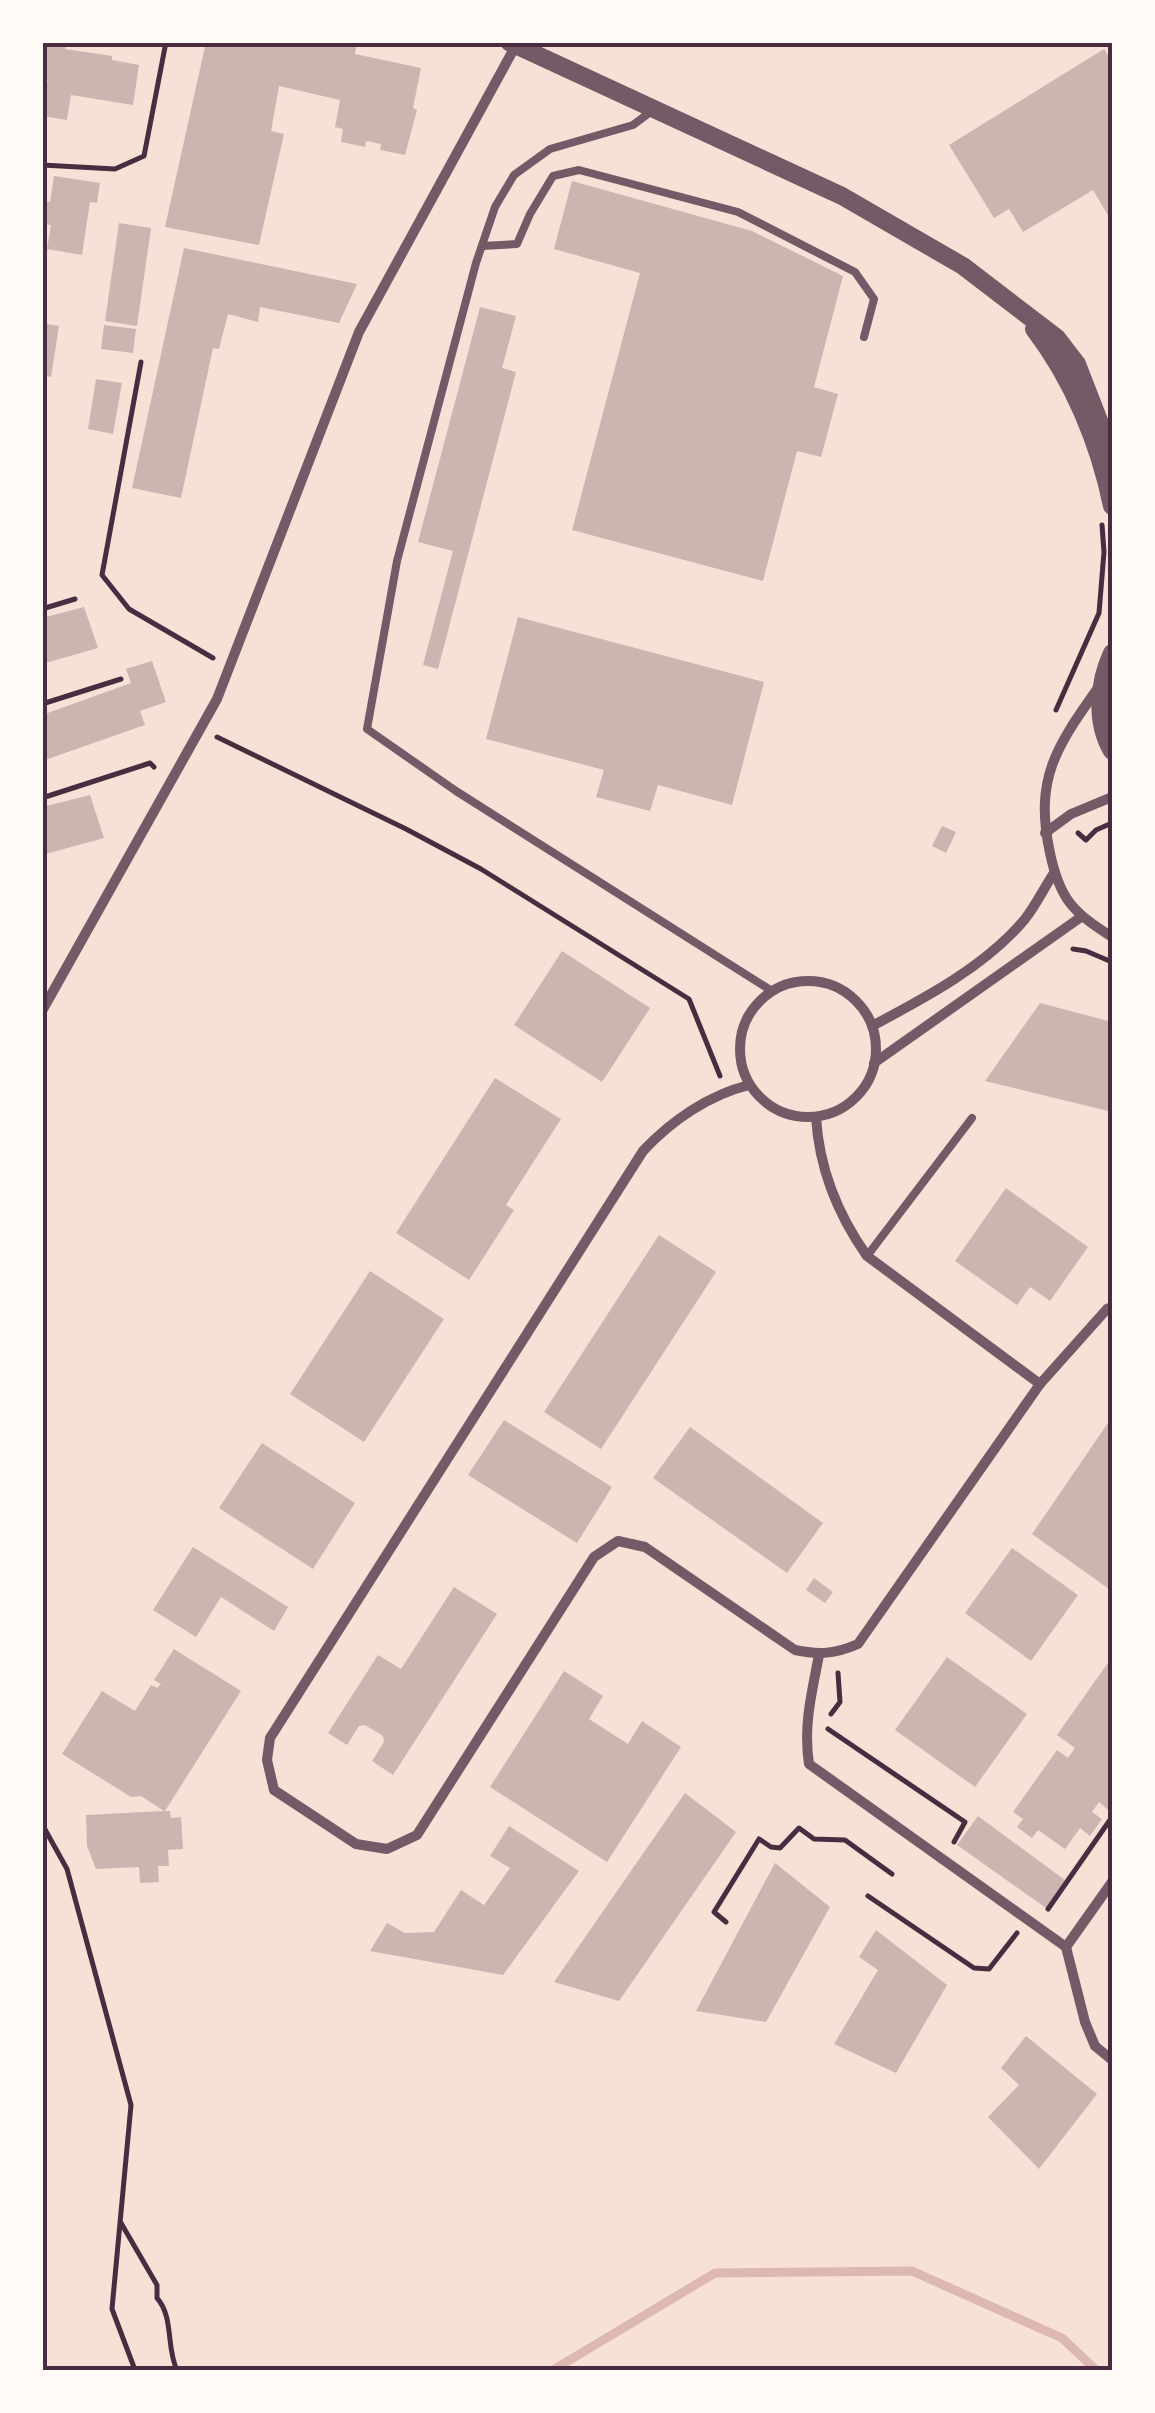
<svg xmlns="http://www.w3.org/2000/svg" width="1155" height="2413" viewBox="0 0 1155 2413" font-family="'Noto Sans',sans-serif">
	<style>
		.lines { fill: none; stroke-linecap: round; stroke-linejoin: round }
		.stream { stroke: #dcb8b0; stroke-width: 9 }
		.building { fill: #ccb4b1 }
		.path { stroke: #4a2c40; stroke-width: 5 }
		.service { stroke: #755966; stroke-width: 8 }
		.minor { stroke: #755966; stroke-width: 10 }
		.tertiary { stroke: #755966; stroke-width: 18 }
		.neatline { fill: none; stroke: #4a2c40; stroke-width: 4 }
	</style>
	<rect width="100%" height="100%" fill="#f7e1d7"/>
	<g class="lines">
		<polyline class="stream" points="553,2370 715,2273 912,2271 1062,2338 1096,2370"/>
	</g>
	<g class="building">
		<polygon points="42,42 66,42 65,49 112,56 112,60 139,65 133,105 71,95 67,120 42,116 42,95 48,80 42,74"/>
		<polygon points="206,42 357,42 355,54 421,68 413,108 417,110 405,155 380,150 381,144 366,141 365,147 341,142 343,129 335,127 340,100 279,86 271,131 284,134 259,245 165,227"/>
		<polygon points="1104,49 1112,62 1112,222 1093,190 1023,232 1009,209 994,218 949,145"/>
		<polygon points="54,176 100,183 97,203 90,202 82,255 47,249 51,225 42,224 42,201 50,202"/>
		<polygon points="572,181 752,231 843,276 814,387 838,394 821,457 797,451 763,581 572,530 640,273 554,249"/>
		<polygon points="119,223 151,228 137,326 105,321"/>
		<polygon points="184,248 357,284 339,323 260,307 258,322 228,314 219,349 213,348 181,498 132,488"/>
		<polygon points="480,307 516,316 502,368 516,372 438,669 423,665 453,551 418,542"/>
		<polygon points="42,323 59,326 51,377 42,375"/>
		<polygon points="104,325 136,329 133,353 101,349"/>
		<polygon points="96,379 122,383 113,434 88,429"/>
		<polygon points="84,607 98,648 42,664 42,618"/>
		<polygon points="518,617 764,682 732,805 658,785 650,811 596,797 604,770 486,739"/>
		<polygon points="152,661 166,702 140,711 145,725 42,761 42,715 131,683 126,669"/>
		<polygon points="90,795 104,838 42,855 42,807"/>
		<polygon points="942,826 956,832 946,853 932,846"/>
		<polygon points="562,951 650,1008 602,1082 514,1025"/>
		<polygon points="1040,1003 1112,1022 1112,1112 985,1081"/>
		<polygon points="495,1078 561,1119 506,1205 514,1210 469,1280 396,1233"/>
		<polygon points="1006,1188 1088,1247 1050,1301 1030,1287 1017,1305 955,1261"/>
		<polygon points="659,1235 716,1272 601,1449 544,1412"/>
		<polygon points="370,1271 444,1319 364,1442 290,1394"/>
		<polygon points="1112,1417 1112,1585 1109,1589 1032,1534"/>
		<polygon points="504,1420 612,1487 577,1543 468,1475"/>
		<polygon points="690,1427 823,1523 787,1573 653,1478"/>
		<polygon points="262,1443 355,1503 313,1569 219,1508"/>
		<polygon points="193,1547 288,1607 274,1631 221,1597 196,1637 153,1610"/>
		<polygon points="1012,1548 1078,1595 1031,1661 965,1613"/>
		<polygon points="814,1578 833,1592 825,1603 806,1590"/>
		<polygon points="454,1587 497,1614 393,1775 372,1761 384,1742 383,1736 365,1725 359,1726 347,1745 328,1733 378,1655 401,1669"/>
		<polygon points="174,1649 241,1691 165,1811 170,1811 171,1818 181,1817 183,1849 168,1850 169,1866 158,1866 159,1882 140,1883 139,1867 96,1869 87,1846 86,1815 164,1811 141,1796 131,1797 62,1754 102,1691 135,1711 151,1685 157,1688 161,1684 154,1680"/>
		<polygon points="947,1657 1027,1714 975,1787 895,1730"/>
		<polygon points="1112,1657 1112,1783 1110,1787 1112,1804 1108,1810 1099,1802 1092,1812 1102,1819 1090,1836 1080,1828 1065,1849 1038,1830 1032,1838 1017,1827 1023,1819 1013,1812 1057,1750 1068,1758 1075,1748 1057,1735"/>
		<polygon points="564,1671 603,1696 589,1719 628,1744 642,1721 681,1747 607,1862 490,1787"/>
		<polygon points="685,1793 736,1832 619,2001 554,1982"/>
		<polygon points="978,1816 1065,1880 1046,1908 957,1845"/>
		<polygon points="509,1826 579,1871 503,1975 370,1951 387,1923 405,1933 434,1932 461,1890 484,1905 510,1868 490,1856"/>
		<polygon points="775,1863 830,1907 766,2022 696,2011"/>
		<polygon points="876,1930 947,1985 896,2073 834,2044 878,1970 859,1957"/>
		<polygon points="1026,2036 1097,2094 1039,2169 988,2117 1019,2085 1001,2068"/>
	</g>
	<g class="lines">
		<g class="path">
			<polyline points="42,165 115,169 144,156 166,42"/>
			<polyline points="141,362 102,575 129,609 213,658"/>
			<polyline points="42,609 75,599"/>
			<polyline points="42,704 121,679"/>
			<polyline points="1056,710 1099,613 1104,552 1102,525"/>
			<polyline points="217,737 406,829 481,869 689,999 720,1076"/>
			<polyline points="42,798 150,763 154,767"/>
			<polyline points="1078,833 1086,840 1096,830 1112,823"/>
			<polyline points="1073,949 1086,951 1112,962"/>
			<polyline points="831,1714 840,1702 838,1673"/>
			<polyline points="828,1729 965,1822 954,1842"/>
			<polyline points="42,1824 67,1869 131,2105 112,2309 135,2370"/>
			<polyline points="868,1896 974,1968 989,1969 1017,1933"/>
			<polyline points="1048,1909 1112,1817"/>
			<polyline points="726,1922 714,1912 759,1839 771,1847 780,1848 799,1828 814,1839 845,1840 892,1874"/>
			<path d="M121,2223L157,2285V2298C174,2317 166,2348 177,2370"/>
		</g>
		<g class="service">
			<polyline points="653,110 633,125 550,149 514,175 495,207 476,263 397,561 367,729 456,791 772,991"/>
			<polyline points="482,246 517,244 530,214 553,176 579,170 738,212 855,272 874,299 864,337"/>
			<polyline points="867,1256 972,1118"/>
		</g>
		<g class="minor">
			<path d="M1098,688C1056,747 1034,779 1050,853C1060,900 1073,912 1112,937"/>
			<polyline points="1045,833 1071,814 1112,797"/>
			<circle cx="808" cy="1049" r="68"/>
			<polyline points="42,1011 217,699 359,332 516,45"/>
			<path d="M872,1026C925,998 986,966 1025,919C1036,905 1044,888 1054,873"/>
			<polyline points="874,1063 1081,917"/>
			<path d="M749,1085C709,1095 672,1120 643,1151L270,1738L267,1760L274,1790L356,1844L387,1849L417,1835L594,1557L618,1541L645,1547L795,1650C819,1655 835,1654 858,1644L1040,1384L867,1256C838,1215 819,1167 816,1117"/>
			<polyline points="1040,1384 1107,1309 1112,1307"/>
			<path d="M819,1655C812,1692 803,1726 809,1764L1066,1947L1085,2022L1095,2046L1112,2060"/>
			<polyline points="1066,1947 1112,1882"/>
		</g>
		<g class="tertiary">
			<polyline points="509,42 842,196 963,266 1057,338 1077,364 1112,454"/>
			<path d="M1034,329C1073,380 1099,443 1112,506"/>
			<path d="M1112,653C1098,683 1095,722 1112,751"/>
		</g>
	</g>
	<rect width="1155" height="2413" fill="none" stroke="#fffaf5" stroke-width="90"/>
	<rect x="45" y="45" width="1065" height="2323" class="neatline"/>
</svg>
